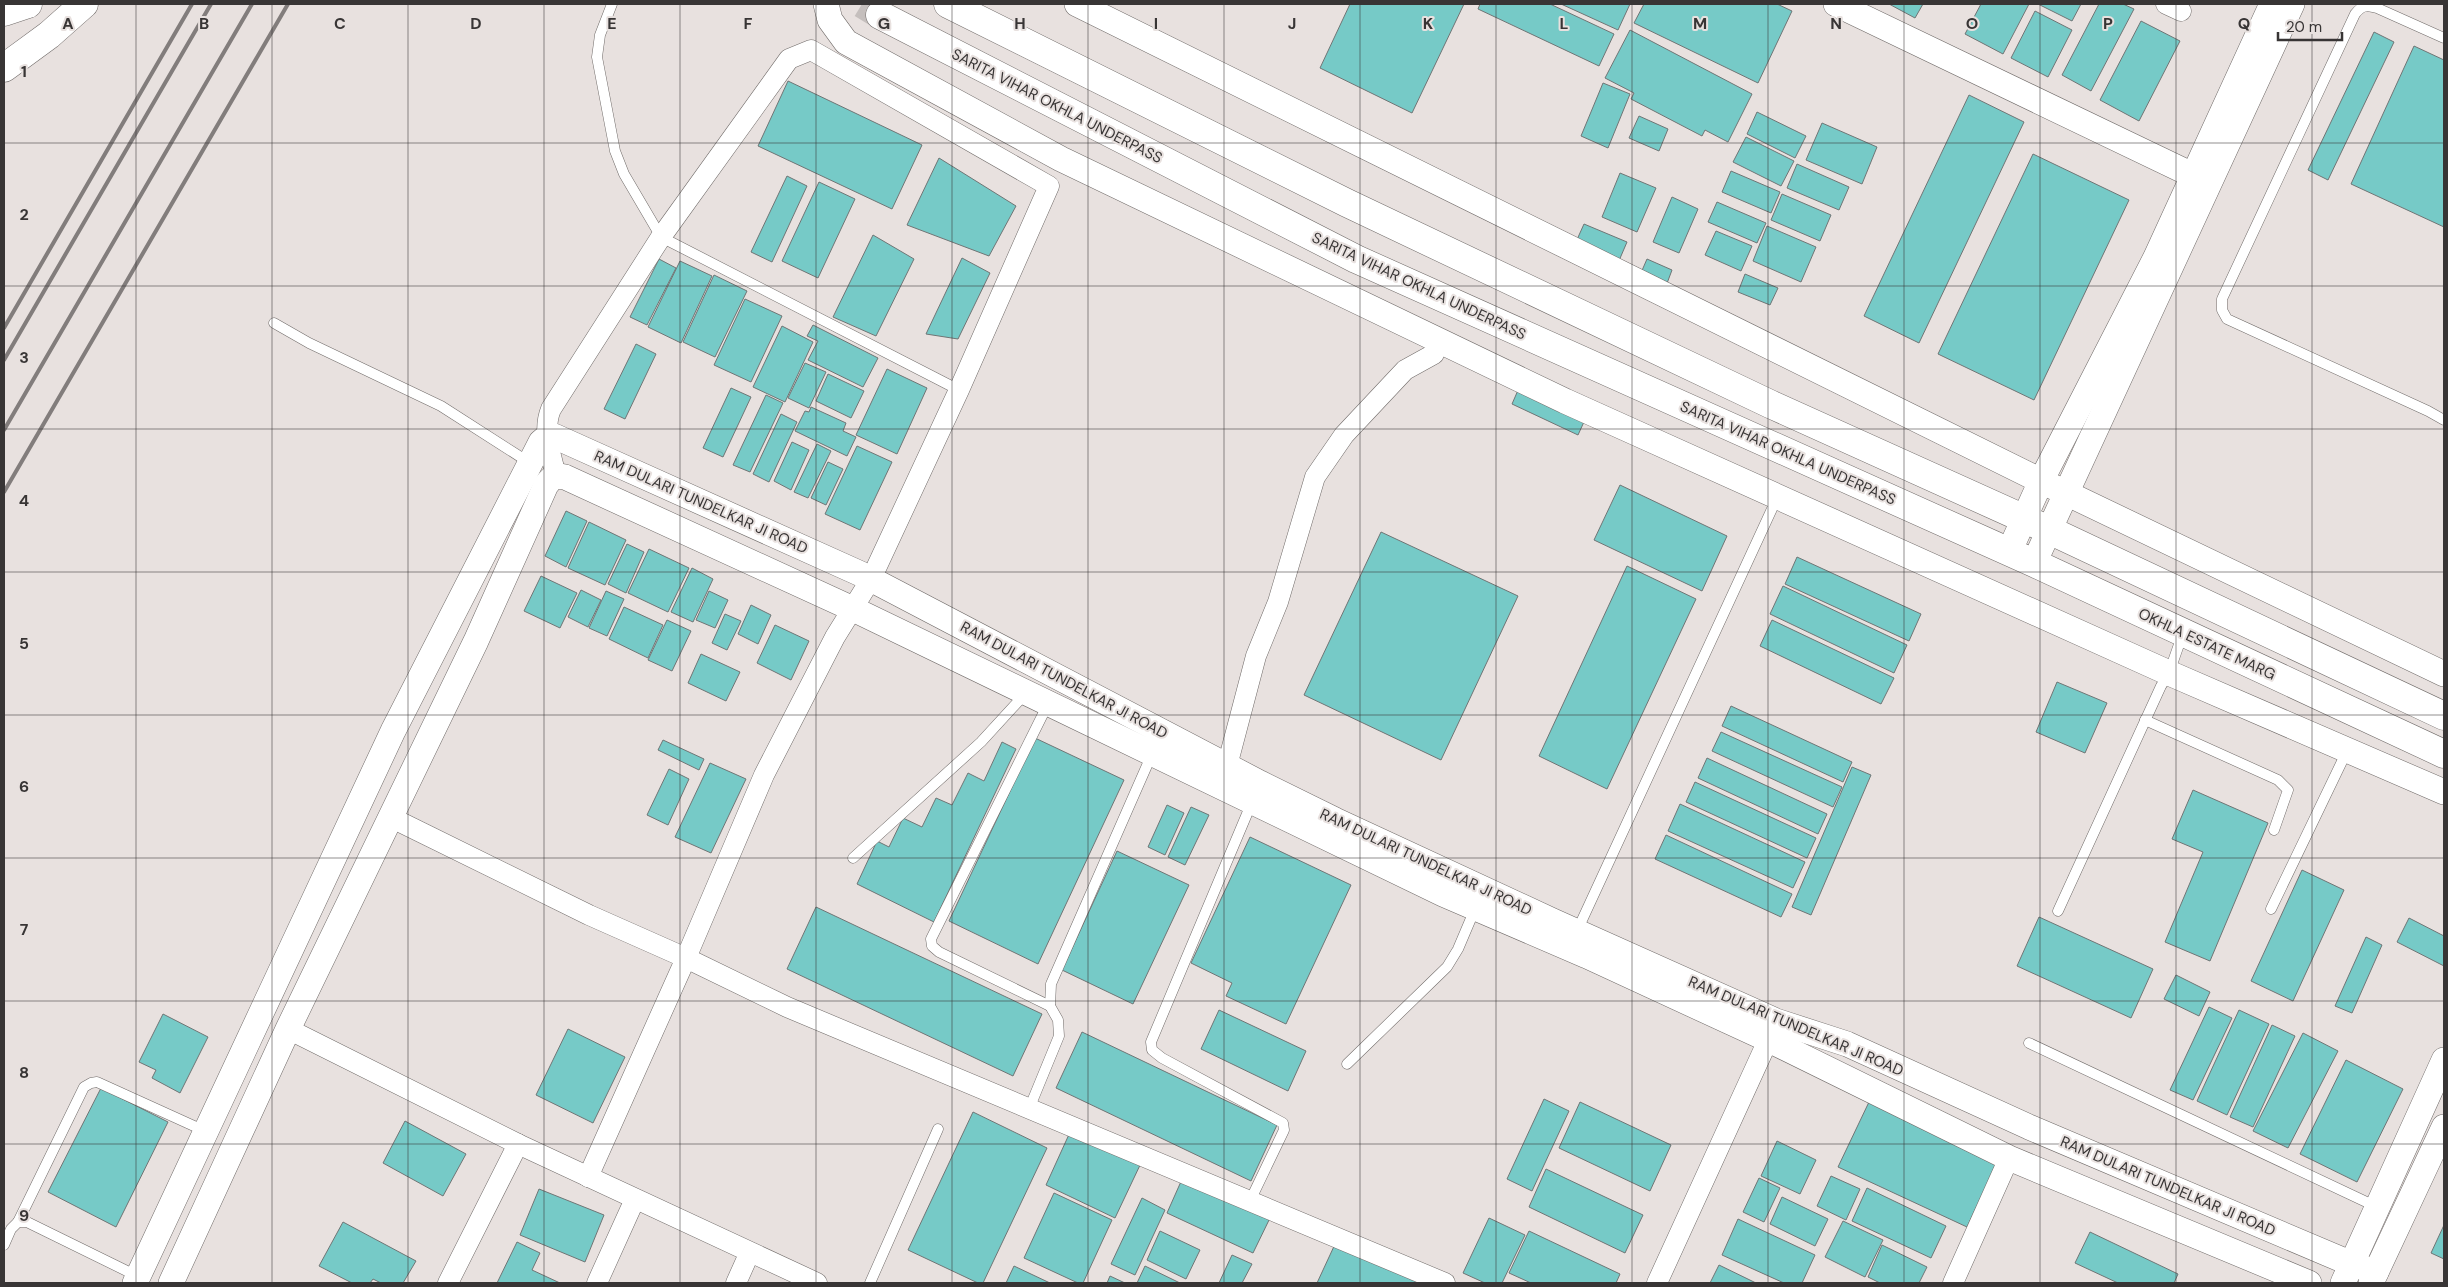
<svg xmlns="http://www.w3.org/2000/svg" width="2448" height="1287" viewBox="0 0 2448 1287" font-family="'DM Sans',sans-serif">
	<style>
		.building { fill: #76cac7; stroke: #6f7575 }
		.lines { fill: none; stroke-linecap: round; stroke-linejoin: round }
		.secondary-tunnel { stroke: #c5bfbd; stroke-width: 28; stroke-dasharray: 28 14; stroke-linecap: butt }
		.service-casing { stroke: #706b69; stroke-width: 11 }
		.minor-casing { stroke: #706b69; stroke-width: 21 }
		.tertiary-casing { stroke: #706b69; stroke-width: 26 }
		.secondary-casing { stroke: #706b69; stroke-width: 29 }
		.trunk-casing { stroke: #706b69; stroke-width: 29 }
		.service { stroke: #fff; stroke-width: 10 }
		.minor { stroke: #fff; stroke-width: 20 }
		.tertiary { stroke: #fff; stroke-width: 25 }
		.secondary { stroke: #fff; stroke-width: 28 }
		.trunk { stroke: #fff; stroke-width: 28 }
		.rail { stroke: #827d7c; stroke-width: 4 }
		.grid { fill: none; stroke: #383535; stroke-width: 1; stroke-opacity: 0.55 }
		.labels { text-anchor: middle; stroke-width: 4; stroke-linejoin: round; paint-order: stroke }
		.street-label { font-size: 15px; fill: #383535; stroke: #e8e1df }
		.grid-label { font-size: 16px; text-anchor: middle; font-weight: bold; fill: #383535; stroke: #e8e1df; stroke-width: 4; stroke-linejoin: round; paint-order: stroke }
	</style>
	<rect width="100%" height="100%" fill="#e8e1df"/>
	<g class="building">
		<polygon points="1350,4 1464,4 1412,113 1320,68"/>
		<polygon points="1480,4 1550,4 1614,34 1599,66 1478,9"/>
		<polygon points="1561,4 1630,4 1618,30"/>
		<polygon points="1644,4 1777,4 1792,11 1758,83 1634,23"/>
		<polygon points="1889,4 1923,4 1915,18"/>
		<polygon points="1981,4 2029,4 2003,54 1965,34"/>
		<polygon points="2038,4 2081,4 2072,21"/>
		<polygon points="2099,4 2123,4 2134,9 2091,91 2062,75"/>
		<polygon points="2035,11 2072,30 2048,77 2011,58"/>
		<polygon points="2141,21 2180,41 2139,121 2100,100"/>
		<polygon points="1630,30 1752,94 1728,142 1705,130 1702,136 1631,99 1634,93 1605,78"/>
		<polygon points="2374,32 2394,42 2328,180 2308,170"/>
		<polygon points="2414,46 2444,60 2444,227 2351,184"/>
		<polygon points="788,81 922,145 892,209 758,146"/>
		<polygon points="1603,83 1630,94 1608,148 1581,136"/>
		<polygon points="1969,95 2024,122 1919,343 1864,316"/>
		<polygon points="1757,112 1806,136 1795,158 1747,134"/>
		<polygon points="1639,116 1668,129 1659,151 1629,138"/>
		<polygon points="1822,123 1877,147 1862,184 1806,160"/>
		<polygon points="1746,137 1794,161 1781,186 1733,162"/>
		<polygon points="2033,154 2129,200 2034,400 1938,354"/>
		<polygon points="939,158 1016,206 989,256 907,225"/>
		<polygon points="1797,164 1849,187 1839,210 1787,188"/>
		<polygon points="1731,171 1780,192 1771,213 1722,192"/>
		<polygon points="1620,173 1656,188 1637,232 1602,217"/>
		<polygon points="787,176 807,186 772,262 751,252"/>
		<polygon points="819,182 855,199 818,278 782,261"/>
		<polygon points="1782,194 1831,215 1820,241 1771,220"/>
		<polygon points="1672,197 1698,209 1679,253 1653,242"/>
		<polygon points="1717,202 1766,223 1757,243 1708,222"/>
		<polygon points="1584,224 1627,242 1618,263 1575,244"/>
		<polygon points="1767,226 1816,247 1801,282 1753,261"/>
		<polygon points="1716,231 1752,246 1741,271 1705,255"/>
		<polygon points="873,235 914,259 876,336 833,317"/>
		<polygon points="962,258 990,273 958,339 926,334"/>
		<polygon points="659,259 676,268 647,325 630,317"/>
		<polygon points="1647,259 1672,270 1666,286 1640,275"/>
		<polygon points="680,261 712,276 681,343 648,327"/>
		<polygon points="1745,274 1778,288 1770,305 1738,292"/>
		<polygon points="714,275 747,291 715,357 683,342"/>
		<polygon points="745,299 782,316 751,382 714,365"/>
		<polygon points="813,325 878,358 863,387 808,360 818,341 807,336"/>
		<polygon points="782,326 813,342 785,402 753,387"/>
		<polygon points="636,344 656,354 625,419 604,409"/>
		<polygon points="805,363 826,372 809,408 788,398"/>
		<polygon points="887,369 927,388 897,454 856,435"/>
		<polygon points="828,374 864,391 851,418 816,401"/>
		<polygon points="1522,381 1588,413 1578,435 1512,404"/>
		<polygon points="731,388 751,397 723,457 703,448"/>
		<polygon points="766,395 783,403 750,472 733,465"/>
		<polygon points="811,407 846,423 843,431 856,437 847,456 795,431 805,411 809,412"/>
		<polygon points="781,414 797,422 769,482 753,474"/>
		<polygon points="792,442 809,450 791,490 774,481"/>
		<polygon points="817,444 831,451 808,498 794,492"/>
		<polygon points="857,446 892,462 860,530 825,514"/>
		<polygon points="828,462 843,469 826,505 811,498"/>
		<polygon points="1620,485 1727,536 1702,591 1594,540"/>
		<polygon points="566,511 587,521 566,567 545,556"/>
		<polygon points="589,522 626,540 605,585 568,568"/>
		<polygon points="1381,532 1518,596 1441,760 1304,695"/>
		<polygon points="627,544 644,552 626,593 608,584"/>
		<polygon points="649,549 689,568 668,612 628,593"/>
		<polygon points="1797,557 1921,614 1909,641 1785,584"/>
		<polygon points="1627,566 1696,599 1607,789 1539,756"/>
		<polygon points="692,568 713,579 693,622 671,612"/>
		<polygon points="541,576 577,593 560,628 524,611"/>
		<polygon points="1783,586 1907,645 1894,673 1770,614"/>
		<polygon points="581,590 601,600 588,627 568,617"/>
		<polygon points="606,591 624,599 607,636 589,628"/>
		<polygon points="709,591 728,600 715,628 696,620"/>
		<polygon points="751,605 771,615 758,644 738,634"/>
		<polygon points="624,607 663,625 648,658 609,639"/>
		<polygon points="725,614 741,621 727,650 712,643"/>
		<polygon points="667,620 691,631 672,671 648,660"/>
		<polygon points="1772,620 1894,678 1881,704 1760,646"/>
		<polygon points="775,625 809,641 791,680 757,663"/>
		<polygon points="701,654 740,672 726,701 688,683"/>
		<polygon points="2057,682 2107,703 2085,753 2036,732"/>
		<polygon points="1731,706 1852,762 1843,782 1722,726"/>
		<polygon points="1721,732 1842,787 1833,807 1712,751"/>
		<polygon points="1035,738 1124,780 1038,964 949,921"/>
		<polygon points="663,740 704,759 699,770 658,750"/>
		<polygon points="1002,742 1016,749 934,922 857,884 877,841 889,847 903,818 922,827 936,798 952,805 968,773 984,781"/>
		<polygon points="1707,758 1827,814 1818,834 1698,778"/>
		<polygon points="710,763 746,779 711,853 675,837"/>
		<polygon points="1852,767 1871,775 1811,915 1792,907"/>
		<polygon points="669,769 689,779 668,825 647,815"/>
		<polygon points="1695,782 1816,838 1807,858 1686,802"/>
		<polygon points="2193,790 2268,823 2210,961 2165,942 2203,852 2172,839"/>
		<polygon points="1680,804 1805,862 1793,888 1668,831"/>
		<polygon points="1167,805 1184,813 1165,855 1148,847"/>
		<polygon points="1191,807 1209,815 1185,865 1168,857"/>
		<polygon points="1666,835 1792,894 1781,917 1655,859"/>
		<polygon points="1250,837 1351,885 1286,1024 1226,996 1232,983 1191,963"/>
		<polygon points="1117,851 1189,885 1133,1004 1062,970"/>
		<polygon points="2302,870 2344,890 2293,1001 2251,981"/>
		<polygon points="816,907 1042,1014 1013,1076 787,969"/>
		<polygon points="2039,917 2153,969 2131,1018 2017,966"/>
		<polygon points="2409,918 2444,936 2444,966 2397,942"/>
		<polygon points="2366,937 2382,945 2352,1013 2335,1006"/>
		<polygon points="2176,975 2210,992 2199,1016 2164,999"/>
		<polygon points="2209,1007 2232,1018 2193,1100 2170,1090"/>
		<polygon points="1219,1010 1306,1051 1288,1091 1201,1049"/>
		<polygon points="2239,1010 2269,1024 2227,1115 2197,1101"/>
		<polygon points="163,1014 208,1037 180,1093 152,1078 156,1070 139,1062"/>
		<polygon points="2272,1025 2295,1036 2253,1127 2230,1117"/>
		<polygon points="568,1029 625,1057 593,1123 536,1095"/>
		<polygon points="1082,1032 1277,1125 1251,1181 1056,1088"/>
		<polygon points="2303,1033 2338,1051 2288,1148 2253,1131"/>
		<polygon points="2346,1060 2403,1089 2357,1182 2300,1154"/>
		<polygon points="101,1088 168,1122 116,1227 48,1192"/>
		<polygon points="1544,1099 1569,1111 1532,1191 1507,1179"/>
		<polygon points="1580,1102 1671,1145 1650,1191 1559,1148"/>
		<polygon points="1869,1102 1997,1163 1967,1227 1838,1167"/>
		<polygon points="973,1112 1047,1148 983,1283 978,1283 908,1250"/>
		<polygon points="405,1121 466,1154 443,1196 383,1163"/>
		<polygon points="1071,1130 1141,1163 1115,1218 1046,1185"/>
		<polygon points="1777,1141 1816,1160 1800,1194 1761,1176"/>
		<polygon points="1546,1169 1643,1215 1625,1253 1529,1207"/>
		<polygon points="1831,1176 1860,1189 1846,1220 1817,1206"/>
		<polygon points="1183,1177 1270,1218 1253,1253 1167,1213"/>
		<polygon points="1759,1178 1780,1188 1764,1222 1743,1212"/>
		<polygon points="1867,1188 1946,1226 1931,1258 1852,1221"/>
		<polygon points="539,1189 604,1215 585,1262 520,1235"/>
		<polygon points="1054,1193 1112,1220 1083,1283 1078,1283 1024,1258"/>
		<polygon points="1782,1197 1828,1219 1815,1246 1770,1224"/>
		<polygon points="1142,1198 1165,1210 1135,1275 1111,1264"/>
		<polygon points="1489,1218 1525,1235 1502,1283 1485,1283 1463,1273"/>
		<polygon points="1738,1219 1815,1255 1802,1283 1784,1283 1722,1255"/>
		<polygon points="1843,1221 1883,1240 1865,1277 1825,1257"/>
		<polygon points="343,1222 416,1261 403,1283 381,1283 373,1279 370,1283 352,1283 319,1266"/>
		<polygon points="2444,1225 2444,1259 2431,1253"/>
		<polygon points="1160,1231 1200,1250 1186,1279 1147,1260"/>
		<polygon points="1529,1231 1620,1274 1616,1283 1531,1283 1509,1273"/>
		<polygon points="2090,1232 2178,1274 2174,1283 2118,1283 2075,1263"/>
		<polygon points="517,1242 540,1253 532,1270 560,1283 497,1283"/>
		<polygon points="1336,1242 1419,1281 1417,1283 1317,1283"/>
		<polygon points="1882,1245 1927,1267 1919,1283 1880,1283 1868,1277"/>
		<polygon points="1232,1255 1252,1264 1242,1283 1219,1283"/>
		<polygon points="1719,1265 1756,1283 1710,1283"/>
		<polygon points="1014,1266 1050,1283 1006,1283"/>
		<polygon points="1145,1266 1180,1283 1137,1283"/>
		<polygon points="1110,1276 1125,1283 1107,1283"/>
	</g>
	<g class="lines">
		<polyline class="secondary-tunnel" points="862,4 880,15"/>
		<defs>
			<g id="service">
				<polyline points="612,4 600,35 597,57 615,151 624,174 661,237 959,390"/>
				<path d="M2444,38L2377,8C2367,5 2362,5 2355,14L2222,299V310L2227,319L2428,411L2444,420"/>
				<polyline points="274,323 309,343 441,406 530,463"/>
				<polyline points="1048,704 931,939 932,946 939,952 1050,1006"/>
				<polyline points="2145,720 2278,780 2288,790 2274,830"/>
				<polyline points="853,858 981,742 1026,693"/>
				<polyline points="2271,909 2347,751"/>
				<polyline points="2058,911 2161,686 2169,673 2183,633"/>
				<polyline points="1577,931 1777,498"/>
				<polyline points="2029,1043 2377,1207"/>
				<polyline points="1347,1064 1447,967 1458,949 1475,909"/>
				<polyline points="1029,1109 1059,1036 1058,1020 1050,1006 1051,984 1152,754"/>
				<polyline points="1250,1201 1284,1130 1283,1123 1162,1058 1152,1050 1151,1042 1252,802"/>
				<polyline points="18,1222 84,1087 91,1083 97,1082 205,1131"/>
				<polyline points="4,1245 11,1229 18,1222 27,1222 137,1276"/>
				<polyline points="870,1283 938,1129"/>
			</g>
			<g id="minor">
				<polyline points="2166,4 2181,11"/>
				<polyline points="1227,766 1256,656 1278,602 1315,477 1344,435 1405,370 1434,354 1439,340"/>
				<path d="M392,818L589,915L686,958L764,775L835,637L871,579L959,390L1049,186L811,50L789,59L661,237L551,409C542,431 551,454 556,476"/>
				<polyline points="288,1029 518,1144 817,1283"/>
				<polyline points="588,1177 686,958 787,1007 1445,1283"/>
				<polyline points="448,1283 518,1144"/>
				<polyline points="597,1283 635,1199"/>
				<polyline points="736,1283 749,1254"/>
				<polyline points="1657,1283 1774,1027"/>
				<polyline points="1953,1283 2009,1158"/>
			</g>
			<g id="tertiary">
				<polyline points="826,4 830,20 846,42 1061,159 1565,401 2169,673 2444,792"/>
				<polyline points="1077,4 2041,481 2444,674"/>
				<polyline points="1836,4 2207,182"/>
				<polyline points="2009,552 2041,481 2156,257 2272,4"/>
				<polyline points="2034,563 2292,4"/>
				<polyline points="135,1283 393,731 541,442 547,437 554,436 861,574 1260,783 1335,820 1553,921 1776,1021 1847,1044 2029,1127 2352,1264 2376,1272"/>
				<path d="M171,1283L288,1029L476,641L546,485C552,477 555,475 565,477L853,609L1443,894L1587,956L1769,1040L2009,1158L2309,1283"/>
				<polyline points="2343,1283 2444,1060"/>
				<polyline points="2371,1283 2444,1127"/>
			</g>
			<g id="secondary">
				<polyline points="948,4 1347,203 1770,404 2049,530 2444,716"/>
				<polyline points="880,15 1356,259 2034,563 2444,754"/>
			</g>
			<g id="trunk">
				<polyline points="4,12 28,4"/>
				<polyline points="4,68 49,35 84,4"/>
			</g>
		</defs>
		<use href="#service" class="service-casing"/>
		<use href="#minor" class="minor-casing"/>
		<use href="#tertiary" class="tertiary-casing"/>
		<use href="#secondary" class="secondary-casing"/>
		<use href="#trunk" class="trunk-casing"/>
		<use href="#service" class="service"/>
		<use href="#minor" class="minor"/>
		<use href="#tertiary" class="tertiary"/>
		<use href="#secondary" class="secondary"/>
		<use href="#trunk" class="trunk"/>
		<g class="rail">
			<polyline points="4,328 192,4"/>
			<polyline points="4,360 211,4"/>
			<polyline points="4,430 252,4"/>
			<polyline points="4,492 288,4"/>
		</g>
	</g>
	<path class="grid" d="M136,4V1283M272,4V1283M408,4V1283M544,4V1283M680,4V1283M816,4V1283M952,4V1283M1088,4V1283M1224,4V1283M1360,4V1283M1496,4V1283M1632,4V1283M1768,4V1283M1904,4V1283M2040,4V1283M2176,4V1283M2312,4V1283M4,143H2444M4,286H2444M4,429H2444M4,572H2444M4,715H2444M4,858H2444M4,1001H2444M4,1144H2444"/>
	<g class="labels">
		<g class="street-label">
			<text transform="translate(1057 106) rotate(27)" y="5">SARITA VIHAR OKHLA UNDERPASS</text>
			<text transform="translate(1419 286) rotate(25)" y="5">SARITA VIHAR OKHLA UNDERPASS</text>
			<text transform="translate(1788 453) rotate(24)" y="5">SARITA VIHAR OKHLA UNDERPASS</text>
			<text transform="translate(701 502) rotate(24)" y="5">RAM DULARI TUNDELKAR JI ROAD</text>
			<text transform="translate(2207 644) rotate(25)" y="5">OKHLA ESTATE MARG</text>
			<text transform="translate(1064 680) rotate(28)" y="5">RAM DULARI TUNDELKAR JI ROAD</text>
			<text transform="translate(1426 862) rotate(25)" y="5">RAM DULARI TUNDELKAR JI ROAD</text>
			<text transform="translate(1796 1026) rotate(23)" y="5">RAM DULARI TUNDELKAR JI ROAD</text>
			<text transform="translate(2168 1186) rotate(23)" y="5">RAM DULARI TUNDELKAR JI ROAD</text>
		</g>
	</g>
	<g class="grid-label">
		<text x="68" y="29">A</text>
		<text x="204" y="29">B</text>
		<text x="340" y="29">C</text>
		<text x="476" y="29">D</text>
		<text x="612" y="29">E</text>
		<text x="748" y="29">F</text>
		<text x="884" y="29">G</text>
		<text x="1020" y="29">H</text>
		<text x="1156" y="29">I</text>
		<text x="1292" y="29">J</text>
		<text x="1428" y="29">K</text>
		<text x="1564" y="29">L</text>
		<text x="1700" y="29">M</text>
		<text x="1836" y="29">N</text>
		<text x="1972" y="29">O</text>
		<text x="2108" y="29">P</text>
		<text x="2244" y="29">Q</text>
		<text x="24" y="77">1</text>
		<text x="24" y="220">2</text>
		<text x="24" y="363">3</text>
		<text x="24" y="506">4</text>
		<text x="24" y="649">5</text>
		<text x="24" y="792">6</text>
		<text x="24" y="935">7</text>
		<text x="24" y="1078">8</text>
		<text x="24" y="1221">9</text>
	</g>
	<rect width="2448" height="1287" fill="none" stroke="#383535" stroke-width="10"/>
	<path d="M2278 32v8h64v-8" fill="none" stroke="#383535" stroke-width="2.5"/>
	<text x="2286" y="32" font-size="15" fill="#383535" stroke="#e8e1df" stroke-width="4" paint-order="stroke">20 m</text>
</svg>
